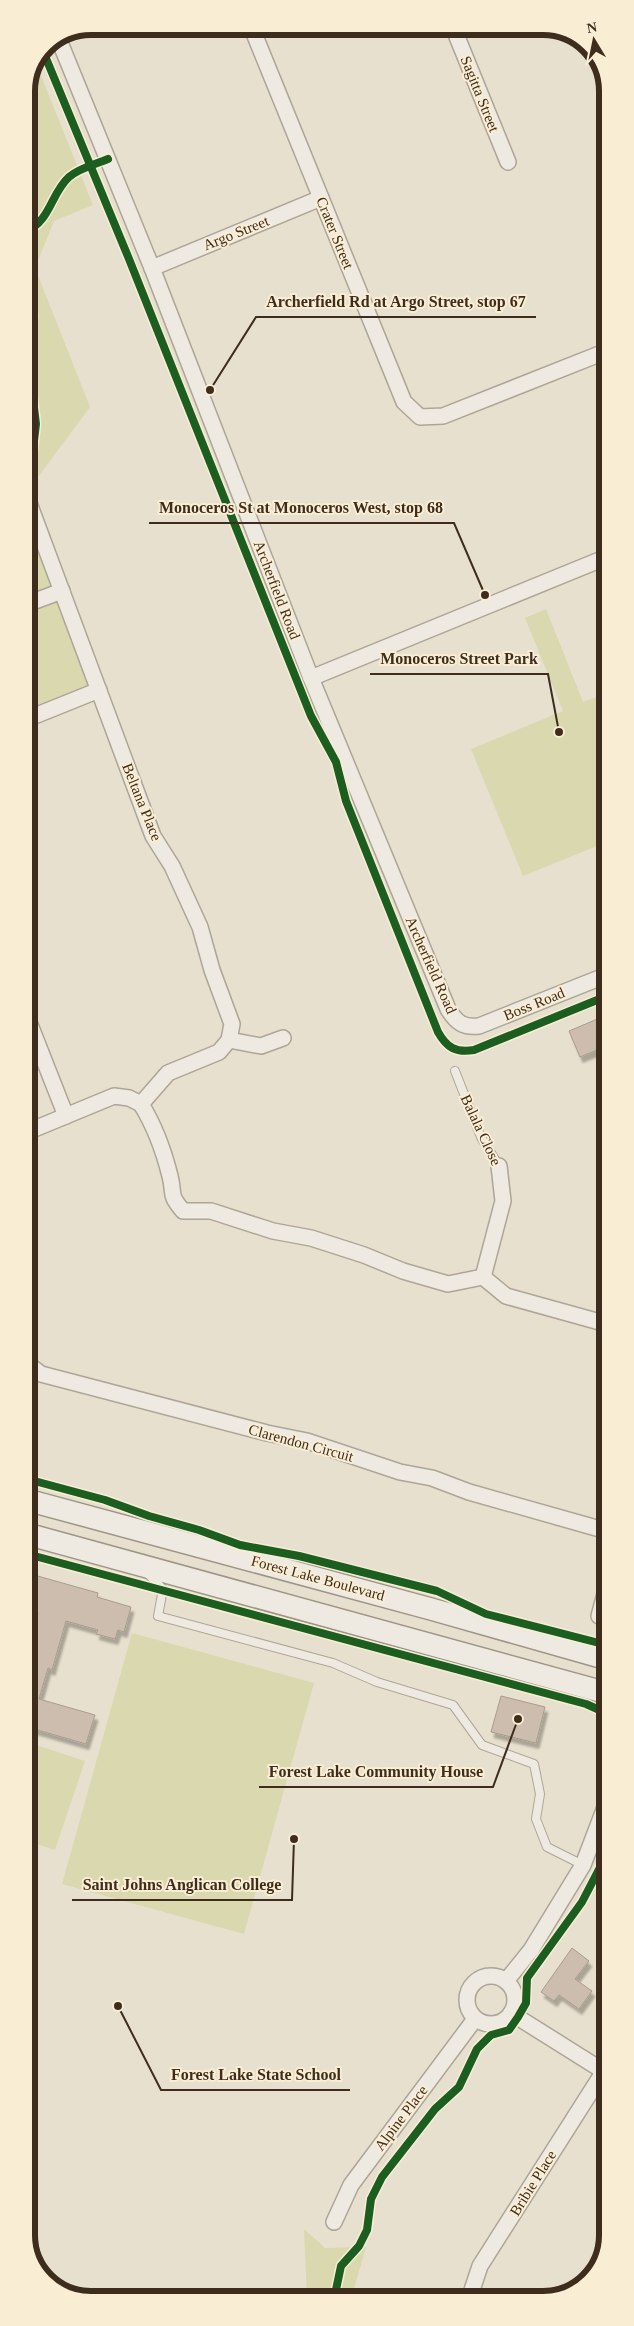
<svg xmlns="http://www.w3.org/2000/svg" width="634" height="2326" viewBox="0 0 634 2326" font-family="Georgia,serif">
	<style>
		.green { fill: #d9d8af }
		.building { fill: #ccbdaf; stroke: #a99b8d; filter: url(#shadow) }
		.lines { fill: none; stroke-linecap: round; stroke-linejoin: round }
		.lane-casing { stroke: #ada597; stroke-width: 10 }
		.street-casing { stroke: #ada597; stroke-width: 18 }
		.secondary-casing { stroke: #9d9487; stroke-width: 24 }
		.lane { stroke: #efeae1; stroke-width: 8 }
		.street { stroke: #efeae1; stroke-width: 15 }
		.secondary { stroke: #efeae1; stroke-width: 21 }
		.cycleway-casing { stroke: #f9edd4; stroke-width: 11 }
		.cycleway { stroke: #1b5e20; stroke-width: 8 }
		.labels { text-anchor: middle; stroke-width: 4; stroke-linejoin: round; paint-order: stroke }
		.street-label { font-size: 15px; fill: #3e2c1d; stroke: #f9edd4 }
		.rim { fill: none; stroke: #3e2c1d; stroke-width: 6 }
		.leader { fill: none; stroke: #3e2c1d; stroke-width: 2 }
		.callout-dot { fill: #3e2c1d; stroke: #f9edd4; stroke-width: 2 }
		.callout-label { font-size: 16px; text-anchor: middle; font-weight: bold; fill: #3e2c1d; stroke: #f9edd4; stroke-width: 4; stroke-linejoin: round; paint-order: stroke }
	</style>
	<defs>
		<filter id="shadow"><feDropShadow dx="3" dy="5.5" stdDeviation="1" flood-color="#0004"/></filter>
	</defs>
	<rect width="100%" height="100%" fill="#e8e0ce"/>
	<g class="green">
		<polygon points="37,66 93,205 54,221 35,268 90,407 26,493 26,91"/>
		<polygon points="26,495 99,690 27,719"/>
		<polygon points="546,609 583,702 607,693 607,842 523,876 471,749 563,711 525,618"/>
		<polygon points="132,1633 314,1683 244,1934 62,1884"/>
		<polygon points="27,1742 85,1761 55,1850 27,1841"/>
		<polygon points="304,2229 325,2248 366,2247 351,2299 307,2299"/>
	</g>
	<g class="building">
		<polygon points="607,1015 607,1046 580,1057 569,1031"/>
		<polygon points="27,1573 98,1593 97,1597 131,1607 124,1632 118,1630 115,1639 96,1634 98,1630 66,1621 52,1670 48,1668 39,1699 95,1715 86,1744 27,1727 27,1650 38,1613 27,1610"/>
		<polygon points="501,1696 545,1707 536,1743 491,1732"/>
		<polygon points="572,1948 589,1961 575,1979 592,1991 579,2009 559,1995 554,2001 541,1992"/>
	</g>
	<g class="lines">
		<defs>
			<g id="lane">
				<polyline points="455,1071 481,1137 499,1166"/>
				<polyline points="148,1574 163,1589 158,1616 333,1663 377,1682 453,1705 482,1745 534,1764 540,1794 536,1819 547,1847 583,1865"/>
			</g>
			<g id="street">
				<polyline points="251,26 404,402 420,417 443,416 607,351"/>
				<polyline points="453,27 508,162"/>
				<path d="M59,40L152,268L311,678L448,1009C456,1022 463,1028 479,1026L607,975"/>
				<polyline points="152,268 321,198"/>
				<polyline points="26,495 153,836 172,866 200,927 212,970 232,1024 229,1040 219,1052 168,1073 141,1104"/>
				<polyline points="35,601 62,591"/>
				<polyline points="311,678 607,557"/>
				<polyline points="27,719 99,690"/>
				<polyline points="27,1017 66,1116"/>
				<polyline points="229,1040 261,1046 283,1038"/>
				<path d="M141,1104C154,1125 164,1152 170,1176C175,1196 168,1193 183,1211H211L273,1231L311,1238L364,1255L403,1271L448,1284L483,1277L506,1296L607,1324"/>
				<polyline points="27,1132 114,1096 129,1098 141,1104"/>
				<polyline points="483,1277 503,1201 499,1166"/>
				<polyline points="27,1361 29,1365 41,1374 267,1433 307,1441 400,1472 432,1478 469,1492 607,1531"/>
				<polyline points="599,1616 607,1587"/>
				<circle cx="491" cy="2000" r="24"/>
				<polyline points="506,1981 531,1950 583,1865 607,1802"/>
				<polyline points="511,2013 608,2074"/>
				<polyline points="334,2222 351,2185 475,2019"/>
				<polyline points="469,2299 480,2266 604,2071"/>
			</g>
			<g id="secondary">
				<polyline points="27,1500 431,1609 607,1659"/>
				<polyline points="27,1534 607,1693"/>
			</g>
		</defs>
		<use href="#lane" class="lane-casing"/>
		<use href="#street" class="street-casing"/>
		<use href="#secondary" class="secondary-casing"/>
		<use href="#lane" class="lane"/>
		<use href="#street" class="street"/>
		<use href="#secondary" class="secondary"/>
		<defs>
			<g id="cycleway">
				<path d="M43,51L129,259L311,716L336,762L346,801L438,1032C447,1048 456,1053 474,1050L607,996"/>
				<path d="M26,231C50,222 51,193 69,177C79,168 96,164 108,159"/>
				<polyline points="26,263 31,285 33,317 28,360 36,424 32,457 26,478"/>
				<polyline points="27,1479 105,1500 149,1516 199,1530 240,1545 299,1556 437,1591 486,1614 607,1645"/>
				<polyline points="27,1554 586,1704 604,1712 606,1717 607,1717"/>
				<polyline points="334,2299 341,2266 359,2246 367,2230 371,2199 382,2177 435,2109 459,2087 477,2049 491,2035 509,2030 518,2017 526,2003 527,1978 582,1902 608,1852"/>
			</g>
		</defs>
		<use href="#cycleway" class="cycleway-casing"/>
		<use href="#cycleway" class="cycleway"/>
	</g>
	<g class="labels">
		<g class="street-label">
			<text transform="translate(480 94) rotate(68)" y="5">Sagitta Street</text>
			<text transform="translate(236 233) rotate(-22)" y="5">Argo Street</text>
			<text transform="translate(335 233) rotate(68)" y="5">Crater Street</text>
			<text transform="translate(277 590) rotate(69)" y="5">Archerfield Road</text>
			<text transform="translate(142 802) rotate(68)" y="5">Beltana Place</text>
			<text transform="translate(431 965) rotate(66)" y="5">Archerfield Road</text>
			<text transform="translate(534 1004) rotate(-22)" y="5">Boss Road</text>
			<text transform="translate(481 1130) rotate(65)" y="5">Balala Close</text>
			<text transform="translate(301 1443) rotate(15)" y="5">Clarendon Circuit</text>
			<text transform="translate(318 1578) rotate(15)" y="5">Forest Lake Boulevard</text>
			<text transform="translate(401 2118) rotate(-53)" y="5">Alpine Place</text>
			<text transform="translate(533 2183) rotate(-58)" y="5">Bribie Place</text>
		</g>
	</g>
	<path d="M0 0H634V2326H0ZM91 35H543A56 56 0 0 1 599 91V2235A56 56 0 0 1 543 2291H91A56 56 0 0 1 35 2235V91A56 56 0 0 1 91 35Z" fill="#f9edd4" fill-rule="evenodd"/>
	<path class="rim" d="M91 35H543A56 56 0 0 1 599 91V2235A56 56 0 0 1 543 2291H91A56 56 0 0 1 35 2235V91A56 56 0 0 1 91 35Z"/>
	<path class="leader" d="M210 390L256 317H536M485 595L454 523H149M559 732L548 674H370M518 1719L493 1787H259M294 1839L292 1900H72M118 2006L161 2090H350"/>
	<g class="callout-dot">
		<circle cx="210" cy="390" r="5"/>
		<circle cx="485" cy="595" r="5"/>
		<circle cx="559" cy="732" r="5"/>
		<circle cx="518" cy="1719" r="5"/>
		<circle cx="294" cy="1839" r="5"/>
		<circle cx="118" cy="2006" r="5"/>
	</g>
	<g class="callout-label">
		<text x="396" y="307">Archerfield Rd at Argo Street, stop 67</text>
		<text x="301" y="513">Monoceros St at Monoceros West, stop 68</text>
		<text x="459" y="664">Monoceros Street Park</text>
		<text x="376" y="1777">Forest Lake Community House</text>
		<text x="182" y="1890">Saint Johns Anglican College</text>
		<text x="256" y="2080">Forest Lake State School</text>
	</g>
	<g transform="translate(594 40) rotate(350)" stroke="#f9edd4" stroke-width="4" paint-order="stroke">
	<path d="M0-4L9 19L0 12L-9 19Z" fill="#3e2c1d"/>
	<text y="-8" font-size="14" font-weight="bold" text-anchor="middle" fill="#3e2c1d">N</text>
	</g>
</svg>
